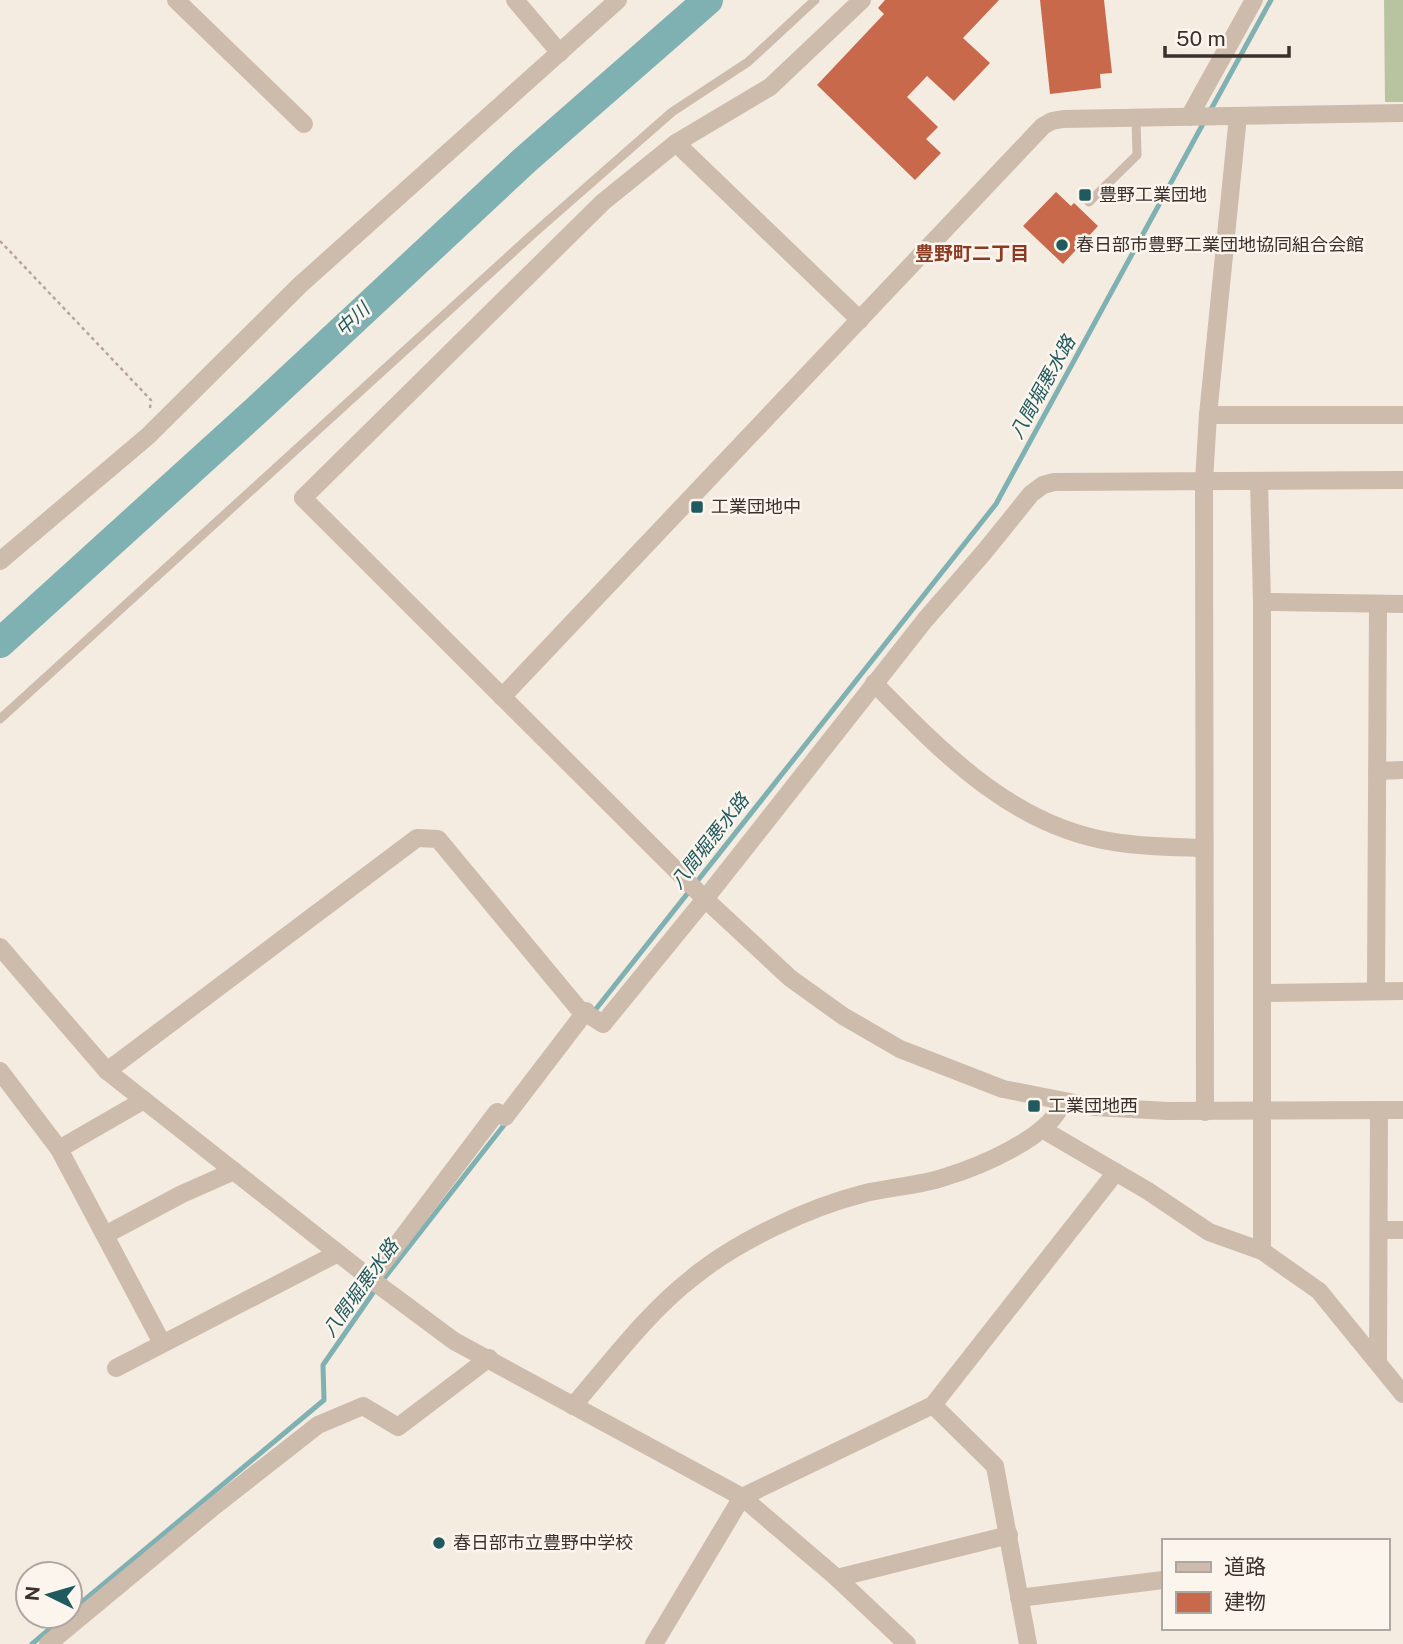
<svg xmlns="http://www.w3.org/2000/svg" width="1403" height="1644" viewBox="0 0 1403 1644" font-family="'Public Sans','Noto Sans JP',sans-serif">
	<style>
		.green { fill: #b8c4a0 }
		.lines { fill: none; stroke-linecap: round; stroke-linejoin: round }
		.stream { stroke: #7fb0b2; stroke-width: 5 }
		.river { stroke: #7fb0b2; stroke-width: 30 }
		.building { fill: #c8694b }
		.path { stroke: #b9a596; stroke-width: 2.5; stroke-dasharray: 3.5 3.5; stroke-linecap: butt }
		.service { stroke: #cdbbac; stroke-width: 9 }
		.minor { stroke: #cdbbac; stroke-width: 18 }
		.tertiary { stroke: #cdbbac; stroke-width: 18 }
		.poi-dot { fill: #1f5a5e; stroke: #fbf5ee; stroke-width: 2.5 }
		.labels { text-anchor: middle; stroke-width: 5; stroke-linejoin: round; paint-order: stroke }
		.poi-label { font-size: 18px; fill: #3b302b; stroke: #fbf5ee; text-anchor: start }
		.neighbourhood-label { font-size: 19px; font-weight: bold; fill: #8c3b22; stroke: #fbf5ee }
		.water-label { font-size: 19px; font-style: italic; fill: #1f5a5e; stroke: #fbf5ee }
	</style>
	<rect width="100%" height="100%" fill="#f4ebe1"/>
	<polygon class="green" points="1384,0 1403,0 1403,102 1385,102"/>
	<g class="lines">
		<g class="stream">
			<polyline points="1209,113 1271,0"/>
			<polyline points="592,1014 996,504 1204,122"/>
			<polyline points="70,1612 324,1400 323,1365 375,1290 508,1120"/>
			<polyline points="32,1644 65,1616"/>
		</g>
		<polyline class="river" points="0,643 259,408 525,160 708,0"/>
	</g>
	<g class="building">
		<polygon points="885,0 999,0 963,38 990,63 954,101 927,76 907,97 938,127 926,139 941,153 915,180 817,85 884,14 878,8"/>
		<polygon points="1040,0 1104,0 1112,73 1100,74 1101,88 1050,94"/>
		<polygon points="1056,192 1071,206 1074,203 1098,226 1063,264 1023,226"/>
	</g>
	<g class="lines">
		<polyline class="path" points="0,241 151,400 150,408"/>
		<g class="service">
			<polyline points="1089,202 1137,155 1136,118"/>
			<polyline points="0,719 534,233 672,112 748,62 815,0"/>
		</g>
		<g class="minor">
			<polyline points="176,0 304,124"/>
			<polyline points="515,0 560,53"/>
			<polyline points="1189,117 1254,0"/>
			<polyline points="676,143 860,320"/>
			<polyline points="1259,481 1262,602 1262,1251"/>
			<polyline points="303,498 603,202 676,143 770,87 862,0"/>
			<polyline points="0,561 148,436 300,285 618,0"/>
			<polyline points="1262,602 1403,604"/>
			<polyline points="1377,771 1403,770"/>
			<polyline points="0,947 107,1071 376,1283 454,1341 742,1497 837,1578 907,1644"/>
			<polyline points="1376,991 1378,604"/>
			<polyline points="1262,993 1403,991"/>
			<polyline points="0,1071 59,1149 162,1343"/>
			<polyline points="107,1071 417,838 438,839 578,1008 603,1024 705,899"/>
			<polyline points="1042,1129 1148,1191 1209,1232 1262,1251 1319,1291 1403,1394"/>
			<polyline points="59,1149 144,1100"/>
			<polyline points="1379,1230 1403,1230"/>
			<polyline points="105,1235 182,1194 234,1171"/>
			<polyline points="371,1279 497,1112 505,1117 586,1011"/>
			<polyline points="1378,1362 1379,1110"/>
			<polyline points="116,1368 338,1253"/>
			<polyline points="933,1405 995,1466 1028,1644"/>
			<path d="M573,1406C611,1362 647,1313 692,1278C736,1242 807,1208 862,1194C889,1187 919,1186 945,1177C978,1167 1052,1137 1062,1102"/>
			<polyline points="837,1578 1009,1535"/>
			<polyline points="1019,1598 1163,1580"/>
			<polyline points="48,1644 212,1508 318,1425 363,1406 398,1427 489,1358"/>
			<polyline points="654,1644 742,1497 933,1405 1116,1172"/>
		</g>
		<g class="tertiary">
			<polyline points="1208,415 1403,415"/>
			<polyline points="303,498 705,899 790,978 843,1016 900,1049 1003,1089 1095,1107 1168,1111 1403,1110"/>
			<path d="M874,683C942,752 1013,827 1114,842C1144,847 1174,847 1204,848"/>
			<polyline points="502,697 1043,126 1052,121 1063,119 1403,113"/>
			<polyline points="705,899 925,620 985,551 1031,494 1043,485 1054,482 1403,480"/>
			<polyline points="1205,1112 1204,481 1208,415 1238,116"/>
		</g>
	</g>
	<g class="poi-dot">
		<rect x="1078" y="188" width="14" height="14" rx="3.5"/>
		<circle cx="1062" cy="245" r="7"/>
		<rect x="690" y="500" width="14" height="14" rx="3.5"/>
		<rect x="1027" y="1099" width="14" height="14" rx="3.5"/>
		<circle cx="439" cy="1543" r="7"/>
	</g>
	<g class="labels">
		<g class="poi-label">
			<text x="1099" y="201">豊野工業団地</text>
			<text x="1076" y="251">春日部市豊野工業団地協同組合会館</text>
			<text x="711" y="513">工業団地中</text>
			<text x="1048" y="1112">工業団地西</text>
			<text x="453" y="1549">春日部市立豊野中学校</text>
		</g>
		<g class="neighbourhood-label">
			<text x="972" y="260">豊野町二丁目</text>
		</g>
		<g class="water-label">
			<text transform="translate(352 319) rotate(-43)" y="7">中川</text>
			<text transform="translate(1042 387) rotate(-61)" y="7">八間堀悪水路</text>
			<text transform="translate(709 841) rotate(-52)" y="7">八間堀悪水路</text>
			<text transform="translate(360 1288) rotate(-54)" y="7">八間堀悪水路</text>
		</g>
	</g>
	<rect x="1162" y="1539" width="228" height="91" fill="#fbf5ee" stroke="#aea6a0" stroke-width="2"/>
	<rect x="1176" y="1562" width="35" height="10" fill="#cdbbac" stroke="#aea6a0" stroke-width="2"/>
	<text x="1224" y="1574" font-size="21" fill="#3b302b">道路</text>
	<rect x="1176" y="1592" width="35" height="21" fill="#c8694b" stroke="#aea6a0" stroke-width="2"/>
	<text x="1224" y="1609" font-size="21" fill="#3b302b">建物</text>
	<g transform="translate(49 1595) rotate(275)"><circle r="33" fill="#fbf5ee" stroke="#aea6a0" stroke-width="2"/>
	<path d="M0-5L12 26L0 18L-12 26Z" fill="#1f5a5e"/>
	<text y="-10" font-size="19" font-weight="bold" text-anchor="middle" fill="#3b302b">N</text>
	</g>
	<path d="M1165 46v10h124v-10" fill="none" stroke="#3b302b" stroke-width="3.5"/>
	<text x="1176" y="46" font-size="21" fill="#3b302b" stroke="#fbf5ee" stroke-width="5" paint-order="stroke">50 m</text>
</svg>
